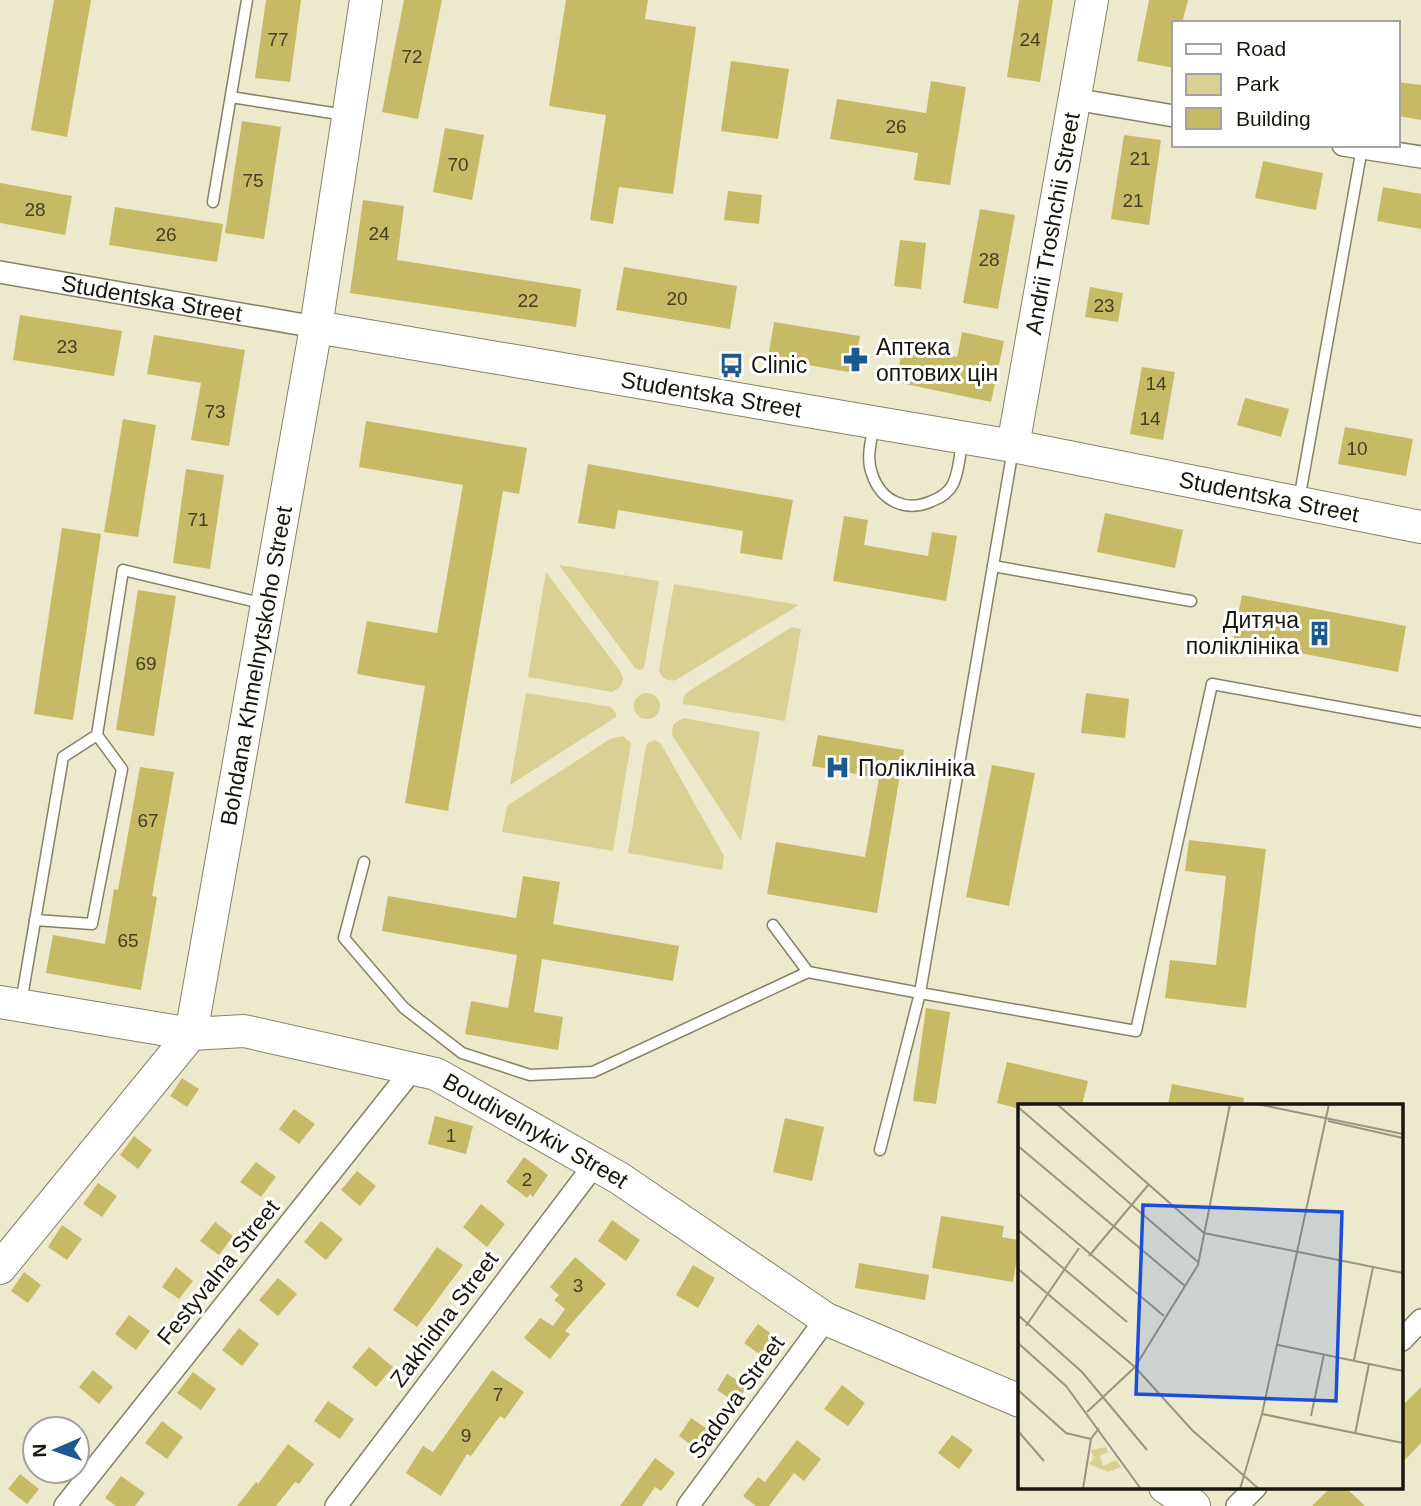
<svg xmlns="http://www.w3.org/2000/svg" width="1421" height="1506" viewBox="0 0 1421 1506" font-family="Helvetica,sans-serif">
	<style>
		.green { fill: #d9d094 }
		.building { fill: #c7ba67 }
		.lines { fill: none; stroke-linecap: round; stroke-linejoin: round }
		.lane-casing { stroke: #868268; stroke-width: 13 }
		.street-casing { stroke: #868268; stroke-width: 24 }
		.secondary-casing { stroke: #868268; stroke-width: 34 }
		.lane { stroke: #fff; stroke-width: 10 }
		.street { stroke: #fff; stroke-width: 21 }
		.secondary { stroke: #fff; stroke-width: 32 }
		.labels { text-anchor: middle; stroke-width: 6; stroke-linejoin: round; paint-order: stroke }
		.number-label { font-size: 19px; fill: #444024 }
		.street-label { font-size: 23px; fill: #19170d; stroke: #fff }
		.poi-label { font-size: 23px; fill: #19170d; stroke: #fff; text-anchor: start }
		.inset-road { fill: none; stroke: #989580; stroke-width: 2 }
		.view { fill: #1d4ed8; fill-opacity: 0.15; stroke: #1d4ed8; stroke-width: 3.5 }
		.inset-edge { fill: none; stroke: #19170d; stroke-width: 3.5 }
	</style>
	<rect width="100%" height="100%" fill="#ede9cd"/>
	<g class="green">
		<polygon points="559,565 659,581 644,668 640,670 635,668"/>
		<polygon points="546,572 620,671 623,679 620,687 612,692 528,677"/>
		<path d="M674,584L799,605L676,680C668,682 661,678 659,670Z"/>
		<polygon points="792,627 801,629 785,721 683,704 684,696 689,691"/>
		<polygon points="526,693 611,707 616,713 616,717 510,785"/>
		<circle cx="647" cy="706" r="13"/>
		<polygon points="683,718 760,732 741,841 672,735 673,725"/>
		<polygon points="623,736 631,743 613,851 502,832 507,806 610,739"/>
		<polygon points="655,740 661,744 724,856 722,870 628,853 646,746 649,742"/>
	</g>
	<g class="building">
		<polygon points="54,0 91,0 67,137 31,130"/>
		<polygon points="266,0 301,0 290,82 255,78"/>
		<polygon points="404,0 442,0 418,119 382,112"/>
		<polygon points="566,0 648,0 645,19 696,27 673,194 619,187 613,224 590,220 606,115 549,106"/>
		<polygon points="1019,0 1053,0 1040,82 1007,77"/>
		<polygon points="1149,0 1188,0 1182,23 1174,23 1174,68 1137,61"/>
		<polygon points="731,61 789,69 778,139 721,131"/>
		<polygon points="931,81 966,87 950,185 914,180 918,153 830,139 837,99 926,113"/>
		<polygon points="1398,82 1421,85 1421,120 1398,116"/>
		<polygon points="242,121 281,127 264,239 225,233"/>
		<polygon points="445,128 484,135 472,200 433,192"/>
		<polygon points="1124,135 1161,140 1149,225 1111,219"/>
		<polygon points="1263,161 1323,173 1316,210 1255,198"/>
		<polygon points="0,183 72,196 65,235 0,223"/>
		<polygon points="1383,187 1421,194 1421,229 1377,221"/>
		<polygon points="728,191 762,195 759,224 724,220"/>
		<polygon points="363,200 404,206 397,260 581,289 576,327 350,293"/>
		<polygon points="115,207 223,224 217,262 109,245"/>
		<polygon points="980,209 1015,215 998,309 963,303"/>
		<polygon points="900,240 926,243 921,289 894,286"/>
		<polygon points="624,267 737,286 730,329 616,310"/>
		<polygon points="1090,287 1123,293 1118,322 1085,317"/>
		<polygon points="20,315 122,331 114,376 13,360"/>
		<polygon points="774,322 860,336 854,373 768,358"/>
		<polygon points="962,332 1004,341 991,402 896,382 903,345 957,357"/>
		<polygon points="154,335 245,350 229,446 191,440 201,383 147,374"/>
		<polygon points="1142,367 1175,372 1163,440 1130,434"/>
		<polygon points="1245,398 1289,409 1281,437 1237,425"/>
		<polygon points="123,419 156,425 138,537 104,532"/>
		<polygon points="366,421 527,448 519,494 503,491 448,811 405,803 425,686 357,674 367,621 437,633 463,485 359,467"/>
		<polygon points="1345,427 1413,439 1406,476 1338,464"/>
		<polygon points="588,464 793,500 782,560 740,553 743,531 618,510 615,529 578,523"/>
		<polygon points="186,469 224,475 210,569 173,563"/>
		<polygon points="1105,513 1183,530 1175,568 1097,552"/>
		<polygon points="844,516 868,520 864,545 928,556 932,532 957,536 946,601 833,581"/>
		<polygon points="62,528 101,534 73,720 34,714"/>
		<polygon points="138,590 176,596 154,736 116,730"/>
		<polygon points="1242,595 1406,626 1398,672 1233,640"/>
		<polygon points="1086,693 1129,699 1125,738 1081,733"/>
		<polygon points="818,735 904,750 877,913 767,894 776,842 865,857 879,778 812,766"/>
		<polygon points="992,765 1035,773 1009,906 966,897"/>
		<polygon points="140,767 174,772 152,896 157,897 141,990 46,973 53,935 105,944 114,889 118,890"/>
		<polygon points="1189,840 1266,849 1246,1008 1165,998 1170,960 1216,965 1226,876 1185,871"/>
		<polygon points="523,876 560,882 553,924 679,946 673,981 542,959 534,1012 563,1017 558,1050 465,1034 471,1001 508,1008 517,955 382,931 388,896 516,918"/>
		<polygon points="926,1008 950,1012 936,1104 913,1101"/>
		<polygon points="1007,1062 1088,1081 1082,1105 1020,1105 1020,1109 997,1103"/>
		<polygon points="182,1078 199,1089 187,1107 170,1096"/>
		<polygon points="1172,1084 1244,1098 1243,1105 1168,1105"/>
		<polygon points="294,1109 315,1124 299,1144 279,1129"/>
		<polygon points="435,1116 473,1126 466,1154 428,1144"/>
		<polygon points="785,1118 824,1127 812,1181 773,1172"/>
		<polygon points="134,1136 152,1150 138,1169 120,1155"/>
		<polygon points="524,1157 548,1175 533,1197 530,1194 527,1198 506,1182"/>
		<polygon points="256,1162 276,1177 261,1197 240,1182"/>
		<polygon points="357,1171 376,1186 360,1206 341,1190"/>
		<polygon points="98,1183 117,1196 102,1217 83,1204"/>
		<polygon points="481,1204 505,1224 487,1247 463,1227"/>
		<polygon points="941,1216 1004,1226 1002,1237 1020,1240 1013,1282 932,1268"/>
		<polygon points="612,1220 640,1240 626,1261 598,1241"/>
		<polygon points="321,1221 343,1239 326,1260 304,1242"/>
		<polygon points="215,1222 233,1236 219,1255 200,1241"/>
		<polygon points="62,1225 82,1239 67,1260 48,1247"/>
		<polygon points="437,1247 463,1265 417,1327 393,1310"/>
		<polygon points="575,1257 606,1284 565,1331 570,1334 550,1359 524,1338 540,1318 553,1326 565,1309 554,1300 559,1295 550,1287"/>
		<polygon points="859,1263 929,1275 925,1300 855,1288"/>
		<polygon points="693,1265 715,1278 698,1308 676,1295"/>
		<polygon points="176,1267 193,1281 179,1299 162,1287"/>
		<polygon points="24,1272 41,1285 28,1303 11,1291"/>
		<polygon points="278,1278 297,1294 278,1316 259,1300"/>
		<polygon points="129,1315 150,1331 136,1350 115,1334"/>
		<polygon points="758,1324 780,1340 766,1359 744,1343"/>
		<polygon points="239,1328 259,1344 242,1366 222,1350"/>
		<polygon points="369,1347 393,1367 376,1387 352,1367"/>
		<polygon points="93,1370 113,1387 99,1404 79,1387"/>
		<polygon points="492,1370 524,1392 505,1419 500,1416 471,1456 467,1454 441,1496 406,1473 423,1446 433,1452"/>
		<polygon points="193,1372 216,1389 201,1410 177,1393"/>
		<polygon points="727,1374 747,1386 737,1403 717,1390"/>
		<polygon points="842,1385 865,1403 848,1426 824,1409"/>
		<polygon points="1421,1387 1421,1443 1402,1463 1402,1406"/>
		<polygon points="328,1401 354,1419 340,1439 314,1421"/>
		<polygon points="691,1418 712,1432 699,1451 679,1436"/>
		<polygon points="162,1421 183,1437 167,1459 145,1443"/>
		<polygon points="952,1435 973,1450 959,1469 938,1453"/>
		<polygon points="797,1440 821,1459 804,1481 794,1473 769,1506 756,1506 743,1496 758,1477 765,1482"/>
		<polygon points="288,1444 314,1464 299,1484 295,1482 276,1506 237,1506 256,1482 258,1484"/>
		<polygon points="655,1458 675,1473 661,1491 655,1487 642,1506 620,1506"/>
		<polygon points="20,1474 39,1489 27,1504 8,1489"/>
		<polygon points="121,1476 145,1493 135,1506 116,1506 105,1498"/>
		<polygon points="1331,1487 1345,1487 1365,1506 1312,1506"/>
	</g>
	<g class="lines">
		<defs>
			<g id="lane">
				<polyline points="231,97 345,115"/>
				<polyline points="213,202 247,0"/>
				<path d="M874,425C871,441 866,458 872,474C881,501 906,513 932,501C940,498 949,492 953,484C959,472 960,454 962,441"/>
				<polyline points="1013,449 920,993 1136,1031 1212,684 1421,722"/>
				<polyline points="1299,500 1362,148"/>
				<polyline points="993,566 1191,601"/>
				<polyline points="364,862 344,938 404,1008 462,1053 530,1075 593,1072 808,972"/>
				<polyline points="35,920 92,924 122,769 97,735"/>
				<polyline points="773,925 808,972 920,993 880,1150"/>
				<polyline points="21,1003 63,757 97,735 123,570 265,604"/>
			</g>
			<g id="street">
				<polyline points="1074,99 1174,116"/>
				<polyline points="1343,145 1421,157"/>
				<path id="s1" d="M0,272L316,327"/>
				<polyline points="1402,1340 1421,1320"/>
				<polyline points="65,1506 412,1070"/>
				<polyline points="336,1506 595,1164"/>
				<polyline points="688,1506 826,1319"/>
				<polyline points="1237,1506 1256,1487"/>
			</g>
			<g id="secondary">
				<path id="s2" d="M316,327L1013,446L1421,527"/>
				<path id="s3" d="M1013,446L1092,0"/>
				<path id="s4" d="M0,1002L191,1034L244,1031L436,1074L619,1178L826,1319L1020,1401"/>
				<path id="s5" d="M0,1268L191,1034L316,327L366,0"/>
				<polyline points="1165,1487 1194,1506"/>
			</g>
		</defs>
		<use href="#lane" class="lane-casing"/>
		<use href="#street" class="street-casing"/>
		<use href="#secondary" class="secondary-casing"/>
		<use href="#lane" class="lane"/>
		<use href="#street" class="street"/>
		<use href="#secondary" class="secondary"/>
	</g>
	<defs>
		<symbol id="pharmacy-bare" viewBox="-9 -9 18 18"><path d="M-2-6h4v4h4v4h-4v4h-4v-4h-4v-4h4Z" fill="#1d588f" stroke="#fff" stroke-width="2.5" paint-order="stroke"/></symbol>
		<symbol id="bus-bare" viewBox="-9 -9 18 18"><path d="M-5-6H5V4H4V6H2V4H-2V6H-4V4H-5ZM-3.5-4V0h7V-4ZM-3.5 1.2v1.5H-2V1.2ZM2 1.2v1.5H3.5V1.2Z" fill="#1d588f" stroke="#fff" stroke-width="2.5" paint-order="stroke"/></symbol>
		<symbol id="building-bare" viewBox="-9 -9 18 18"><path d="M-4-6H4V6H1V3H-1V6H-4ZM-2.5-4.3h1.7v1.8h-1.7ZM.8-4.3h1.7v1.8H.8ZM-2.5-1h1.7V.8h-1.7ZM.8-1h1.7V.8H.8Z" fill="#1d588f" stroke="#fff" stroke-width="2.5" paint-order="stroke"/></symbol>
		<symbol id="hospital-bare" viewBox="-9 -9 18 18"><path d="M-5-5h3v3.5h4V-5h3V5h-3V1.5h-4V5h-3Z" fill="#1d588f" stroke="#fff" stroke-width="2.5" paint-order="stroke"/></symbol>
	</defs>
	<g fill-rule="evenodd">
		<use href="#pharmacy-bare" x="838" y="342" width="35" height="35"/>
		<use href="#bus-bare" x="714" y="348" width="35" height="35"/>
		<use href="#building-bare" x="1302" y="616" width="35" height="35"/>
		<use href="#hospital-bare" x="820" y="750" width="35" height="35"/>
	</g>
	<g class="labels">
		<g class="number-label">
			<text x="278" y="46">77</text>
			<text x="1030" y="46">24</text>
			<text x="412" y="63">72</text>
			<text x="896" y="133">26</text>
			<text x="1140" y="165">21</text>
			<text x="458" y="171">70</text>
			<text x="253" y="187">75</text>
			<text x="1133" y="207">21</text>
			<text x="35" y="216">28</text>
			<text x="379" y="240">24</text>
			<text x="166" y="241">26</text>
			<text x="989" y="266">28</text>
			<text x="677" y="305">20</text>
			<text x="528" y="307">22</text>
			<text x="1104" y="312">23</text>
			<text x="67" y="353">23</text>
			<text x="1156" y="390">14</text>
			<text x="215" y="418">73</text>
			<text x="1150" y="425">14</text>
			<text x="1357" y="455">10</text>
			<text x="198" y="526">71</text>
			<text x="146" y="670">69</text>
			<text x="148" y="827">67</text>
			<text x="128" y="947">65</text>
			<text x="451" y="1142">1</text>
			<text x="527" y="1186">2</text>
			<text x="578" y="1292">3</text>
			<text x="498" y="1401">7</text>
			<text x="466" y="1442">9</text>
		</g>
		<g class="street-label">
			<text dy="8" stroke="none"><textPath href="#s3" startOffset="226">Andrii Troshchii Street</textPath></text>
			<text dy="8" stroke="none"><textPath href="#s1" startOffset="154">Studentska Street</textPath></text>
			<text dy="8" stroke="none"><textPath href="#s2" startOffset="401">Studentska Street</textPath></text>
			<text dy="8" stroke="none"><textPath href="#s2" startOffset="968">Studentska Street</textPath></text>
			<text dy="8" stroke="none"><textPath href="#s5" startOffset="676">Bohdana Khmelnytskoho Street</textPath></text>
			<text dy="8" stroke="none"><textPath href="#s4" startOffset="558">Boudivelnykiv Street</textPath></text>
			<text transform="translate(218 1272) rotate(-51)" y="8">Festyvalna Street</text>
			<text transform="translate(444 1319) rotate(-53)" y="8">Zakhidna Street</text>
			<text transform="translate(736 1397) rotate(-54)" y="8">Sadova Street</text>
		</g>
		<g class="poi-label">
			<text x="876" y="355">Аптека<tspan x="876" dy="26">оптових цін</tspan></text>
			<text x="751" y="373">Clinic</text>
			<text x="1299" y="628" text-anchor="end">Дитяча<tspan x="1299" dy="26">поліклініка</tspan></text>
			<text x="858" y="776">Поліклініка</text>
		</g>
	</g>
	<g transform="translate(1018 1104)">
		<rect width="385" height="385" fill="#ede9cd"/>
		<path d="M88,343L90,348L82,352L85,362L98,356L103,363L90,368L71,360L76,354L73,346Z" fill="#d9d094"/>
		<path class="inset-road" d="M39,0L186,129L385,169M239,0L385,30M0,3L180,158M310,17L385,34M0,42L167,182M0,89L146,212M0,126L109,218M71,152L131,80M0,165L117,263L174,326L241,385M0,211L64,268L129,346M8,222L61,144M0,239L48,282L123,385M260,241L385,267M336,256L355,163M0,286L48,329L73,335M69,308L117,263L180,161L212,0M244,310L385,339M293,312L306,250M0,327L26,357M337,330L351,260M65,385L73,335L81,324M222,385L244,310L311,0"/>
		<path class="view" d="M125,101L324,108L318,297L118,290Z"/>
		<rect width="385" height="385" class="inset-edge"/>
	</g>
	<rect x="1172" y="21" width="228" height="126" fill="#ffffff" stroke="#a3a29e" stroke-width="2"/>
	<rect x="1186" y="44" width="35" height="10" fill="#ffffff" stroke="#a3a29e" stroke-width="2"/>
	<text x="1236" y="56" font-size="21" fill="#19170d">Road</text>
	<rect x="1186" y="74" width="35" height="21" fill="#d9d094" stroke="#a3a29e" stroke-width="2"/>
	<text x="1236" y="91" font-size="21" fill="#19170d">Park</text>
	<rect x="1186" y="108" width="35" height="21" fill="#c7ba67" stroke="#a3a29e" stroke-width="2"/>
	<text x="1236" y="126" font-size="21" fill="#19170d">Building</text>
	<g transform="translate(56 1450) rotate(268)"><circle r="33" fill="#ffffff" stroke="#a3a29e" stroke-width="2"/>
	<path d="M0-5L12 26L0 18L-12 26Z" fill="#1d588f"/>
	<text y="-10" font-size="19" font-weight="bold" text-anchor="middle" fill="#19170d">N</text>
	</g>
</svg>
